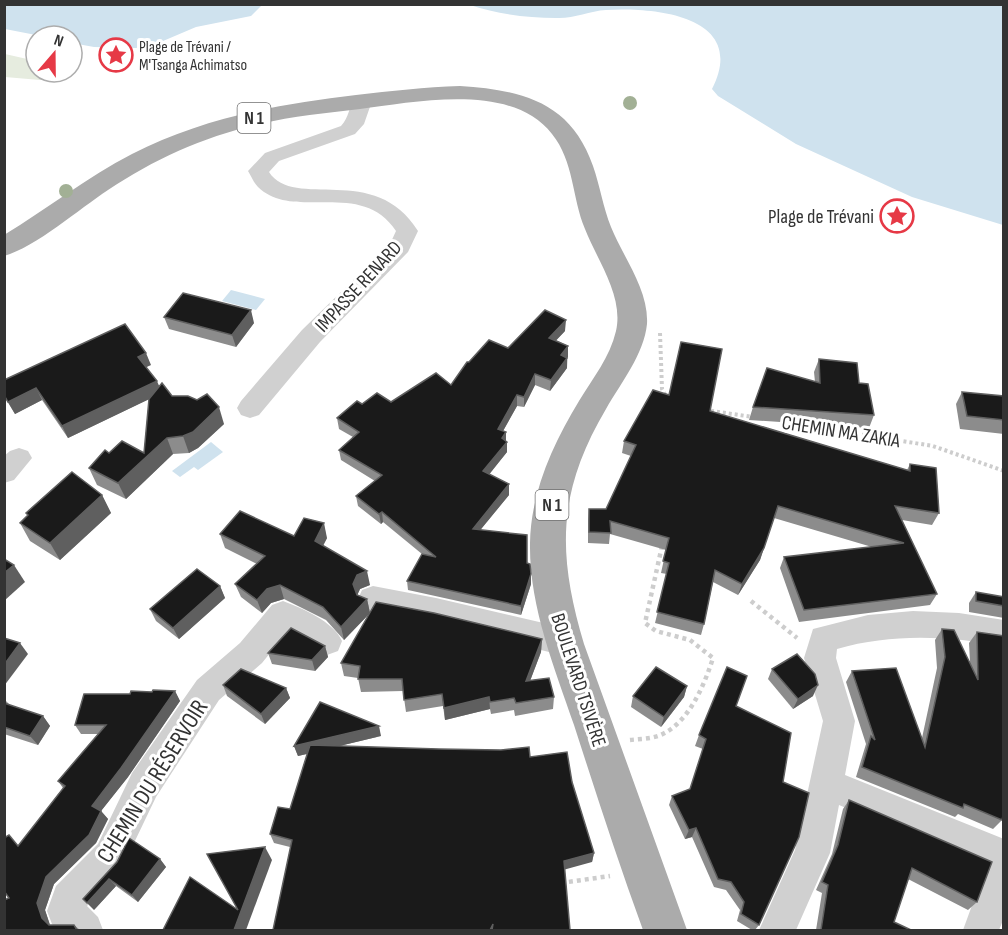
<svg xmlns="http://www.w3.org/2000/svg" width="1008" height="935" viewBox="0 0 1008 935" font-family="'Sofia Sans Condensed',sans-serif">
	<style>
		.green { fill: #e6ecdf }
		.water { fill: #cfe2ee }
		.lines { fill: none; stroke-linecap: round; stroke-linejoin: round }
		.path-far1 { stroke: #cdcdcd; stroke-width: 4; stroke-dasharray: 3 3; stroke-linecap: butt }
		.path { stroke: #cdcdcd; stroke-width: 4.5; stroke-dasharray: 4 4; stroke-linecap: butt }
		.minor { fill: #d0d0d0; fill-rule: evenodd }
		.major { fill: #ababab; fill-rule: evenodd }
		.tree { fill: #a2b095 }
		.wall { fill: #8c8c8c }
		.shaded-wall { fill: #5f5f5f }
		.building { fill: #1a1a1a; stroke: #5f5f5f; stroke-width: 1.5 }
		.labels { text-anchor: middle; stroke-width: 6; stroke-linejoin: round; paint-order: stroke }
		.far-poi-label { font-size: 16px; fill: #333; stroke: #fff; text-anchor: start }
		.shield { fill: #fff; stroke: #707070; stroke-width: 1.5 }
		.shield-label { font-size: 18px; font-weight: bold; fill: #333 }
		.poi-label { font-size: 20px; fill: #333; stroke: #fff; text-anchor: end }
		.street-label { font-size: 20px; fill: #333; stroke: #fff }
		.near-street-label { font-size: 24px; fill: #333; stroke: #fff }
	</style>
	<rect width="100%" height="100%" fill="#fff"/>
	<polygon class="green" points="5,54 36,61 36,72 58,72 57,78 40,80 5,77"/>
	<g class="water">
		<polygon points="5,4 271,4 271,5 261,6 251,16 196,27 156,44 136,48 94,47 72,43 72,36 41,36 5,29"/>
		<path d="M470,5H1003V225L912,197L796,144L718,96L712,89C749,16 655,7 606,10C589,11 573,19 556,18C527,18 497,14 470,5Z"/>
		<polygon points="231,290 265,299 256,310 222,301"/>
		<polygon points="211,442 223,452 198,470 194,467 180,477 172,471"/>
	</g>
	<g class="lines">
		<g class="path-far1">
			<polyline points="660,333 662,389 666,396"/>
			<polyline points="705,410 753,417"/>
			<polyline points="785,422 933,446 1004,471"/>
		</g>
		<g class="path">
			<polyline points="751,601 797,638"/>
			<path d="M630,740C639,739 649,739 658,736C688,725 704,686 713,658L690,640L656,631L645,623L662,546"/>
			<polyline points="561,883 610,876"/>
		</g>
		<g class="minor">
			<path d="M362,95L369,97L372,101L364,124L355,134L279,161L269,172C294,211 375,161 418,231L408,252L320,342L259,415L250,418L241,415L237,408L241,401L302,330L390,244L396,231C361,178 294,222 258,187C254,183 251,176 248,171L265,153L341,126C349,118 349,106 355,97Z"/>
			<polygon points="19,448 28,451 32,458 14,480 4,483 4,456 10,451"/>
			<path d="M373,586L436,598L565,628L576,632L580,642L576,652L565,656L436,624C411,622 386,616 362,608L358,599L362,590Z"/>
			<path d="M283,601C302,608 334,622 342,641L338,651L327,655L287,632L262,663L219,700L156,797L122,868L87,906L98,917L103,930H59L52,924L47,911L56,886L98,844L132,773L197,680L240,643L272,605Z"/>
			<path d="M913,611L959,613L1004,620V646C948,636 892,633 837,649L836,658L855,721L845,775L1004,839V918L999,930H963L986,867L839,805L830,853L796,930H759L795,850L823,721L804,658L813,629L868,615Z"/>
		</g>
		<path class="major" d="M460,86C522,90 571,102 593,166C600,186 603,207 611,227C623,257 649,290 647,324C644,354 621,383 606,409C557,492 557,553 584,644L687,930H643C618,862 596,793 574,725C554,666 529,606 530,543C531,491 553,444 579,401C593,378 610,357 616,331C624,296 597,260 585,229C572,198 574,161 552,134C512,82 416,102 360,109C326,113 293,116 260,124C205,136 154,159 108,190C79,209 36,247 4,256V235C47,209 87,177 132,154C202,118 278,104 356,95C391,91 425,87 460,86Z"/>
	</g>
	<g class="tree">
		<circle cx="630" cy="103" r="7"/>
		<circle cx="66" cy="191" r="7"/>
	</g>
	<g class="wall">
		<polygon points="164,317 254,323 236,347 169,329"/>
		<polygon points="565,331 556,340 568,346 567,368 550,391 535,385 524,407 517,406 503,431 506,441 507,452 489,474 509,484 509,495 480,530 527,563 531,574 531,584 521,615 408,590 407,581 422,554 383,522 381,524 358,506 356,496 375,481 341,460 339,450 353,437 339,429 337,418 362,404 391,402 451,385 469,362 508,348"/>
		<polygon points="819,359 859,383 874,415 869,428 749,420 753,407 815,382 814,372"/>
		<polygon points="151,365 146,367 159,386 172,396 224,424 198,448 189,453 173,454 126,499 97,485 89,468 109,453 144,453 149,399 68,438 42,400 15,414 4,396"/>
		<polygon points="962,392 1004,396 1004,434 960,429 956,404"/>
		<polygon points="710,411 907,470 910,464 939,513 932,525 902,520 937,594 930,605 799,622 780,568 784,557 872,547 774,518 760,560 738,595 713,582 704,624 701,635 655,623 667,574 661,573 666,550 610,534 609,544 588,543 588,520 589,509 606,509 631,456 622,453 624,441"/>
		<polygon points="102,495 111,513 60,560 30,541 20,523 28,516 26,513"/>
		<polygon points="220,534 327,538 323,546 370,585 360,589 357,595 367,599 370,613 344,640 326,620 284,599 271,603 262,613 241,597 235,584 257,564 225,548"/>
		<polygon points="220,586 225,598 179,639 156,621 150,609"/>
		<polygon points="976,592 1004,597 1004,618 969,612 969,603"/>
		<polygon points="942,629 970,662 969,643 977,632 1002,820 993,829 958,814 955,817 856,777 866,744 846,682 852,671 922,738 937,668 935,640"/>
		<polygon points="542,639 541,652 530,681 554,697 553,709 515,716 514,710 491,714 490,709 445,720 443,706 406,712 403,691 361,692 358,678 344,676 341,663"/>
		<polygon points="325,646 328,657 315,671 272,664 268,653"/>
		<polygon points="772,669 813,696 793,709 768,679"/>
		<polygon points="223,685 286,688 290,698 265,724 227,696"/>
		<polygon points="687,686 684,697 661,727 631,707 633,696"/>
		<polygon points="175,691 180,701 128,777 101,811 108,819 96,843 54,884 45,910 50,925 74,925 80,930 4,930 19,845 63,788 58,781 98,734 81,734 75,725 130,694 152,692"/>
		<polygon points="4,699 10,705 43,716 50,726 38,745 4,734"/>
		<polygon points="736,706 783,782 759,925 755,930 752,930 737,921 740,910 726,890 714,887 692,837 685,839 669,805 672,796 690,790 703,749 695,746 699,735"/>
		<polygon points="381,736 339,746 530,757 572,782 594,853 592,862 290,847 274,843 270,834 290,809 307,754 298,756 294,746"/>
		<polygon points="849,800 977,902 968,910 908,879 894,922 911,930 816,930 822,893 816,890 832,854 843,809"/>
		<polygon points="160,859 166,867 138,902 116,886 94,910 117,862"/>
	</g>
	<g class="shaded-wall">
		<polygon points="251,310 254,323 236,347 232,335"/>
		<polygon points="566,320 565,331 549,348 549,338"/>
		<polygon points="568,346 568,357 560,366 561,355"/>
		<polygon points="146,353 151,365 142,369 138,357"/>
		<polygon points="567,358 567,368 550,391 551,380"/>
		<polygon points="535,374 535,385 524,407 524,397"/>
		<polygon points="157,381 162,393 68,438 62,426"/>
		<polygon points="36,388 42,400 15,414 8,402"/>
		<polygon points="517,395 517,406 498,440 498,429"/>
		<polygon points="219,407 224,424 198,448 189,453 183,436"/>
		<polygon points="506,432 506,442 502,438"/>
		<polygon points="167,438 173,454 126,499 118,483"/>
		<polygon points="507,442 507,452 484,481 483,471"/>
		<polygon points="509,484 509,495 473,539 473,529"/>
		<polygon points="102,495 111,513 60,560 50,543"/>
		<polygon points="382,512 383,522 381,524 379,514"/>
		<polygon points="324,523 327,538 318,555 315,541"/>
		<polygon points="764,548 760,560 738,595 742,584"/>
		<polygon points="14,565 25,582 4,601 4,573"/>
		<polygon points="367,571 370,585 360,589 356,598 353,584 357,575"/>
		<polygon points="531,574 531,584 521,615 521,606"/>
		<polygon points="280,585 284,599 271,603 262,613 257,600 267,589"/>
		<polygon points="220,586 225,598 179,639 173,628"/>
		<polygon points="367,599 370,613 344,640 341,627"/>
		<polygon points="542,639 541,652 525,694 526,681"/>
		<polygon points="20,643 28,654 4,686 4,665"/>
		<polygon points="325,646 328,657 315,671 312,660"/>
		<polygon points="818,685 813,696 793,709 798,699"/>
		<polygon points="687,686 684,697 661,727 664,717"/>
		<polygon points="286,688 290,698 265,724 261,714"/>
		<polygon points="175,691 180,701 128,777 101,811 108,819 96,843 54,884 45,910 50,925 42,918 37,903 46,877 92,806"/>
		<polygon points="489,697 490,709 445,720 444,708"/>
		<polygon points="43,716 50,726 38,745 30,736"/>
		<polygon points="379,726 381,736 298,756 294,746"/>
		<polygon points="696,828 692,837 685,839 689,830"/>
		<polygon points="265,847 272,860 246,930 234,930"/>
		<polygon points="594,853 592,862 563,870 564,861"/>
		<polygon points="160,859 166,867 138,902 132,895"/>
		<polygon points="109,879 116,886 94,910 87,903"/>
	</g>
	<g class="building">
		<polygon points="183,293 251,310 232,335 164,317"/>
		<polygon points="545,310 566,320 549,338 568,346 561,355 567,358 551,380 535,374 524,397 517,395 498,429 506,432 502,438 507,442 483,471 509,484 473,529 527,535 527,563 530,564 531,574 521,606 407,581 422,554 436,557 382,512 379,514 356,496 382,475 339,450 359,432 337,418 357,401 362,404 377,393 391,402 436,373 451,385 467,362 469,362 489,340 508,348"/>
		<polygon points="125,324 146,353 138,357 157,381 62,426 36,388 8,402 4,395 4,380"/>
		<polygon points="681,342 722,349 710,411 910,471 910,464 936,468 939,513 895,506 937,594 804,610 784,557 904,543 778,506 764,548 742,584 715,570 704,624 657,612 669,563 663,561 669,538 610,521 611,533 589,532 589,509 606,509 636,445 624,441 653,390 669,395"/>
		<polygon points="819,359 857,363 859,383 868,384 874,415 753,407 767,368 820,383"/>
		<polygon points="162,383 172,396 188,396 197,400 207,394 219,407 193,432 183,436 167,438 118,483 89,468 105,450 109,453 122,441 144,453 149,399"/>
		<polygon points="962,392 1004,396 1004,420 967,416"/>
		<polygon points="72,472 102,495 50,543 20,523 28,515 26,513"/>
		<polygon points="240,511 294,536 304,518 324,523 315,541 367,571 357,575 353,584 357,595 367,599 341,627 323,607 280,585 267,589 257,600 235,584 265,556 220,534"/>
		<polygon points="4,559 14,565 4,573"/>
		<polygon points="197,569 220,586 173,628 150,609"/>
		<polygon points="976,592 1004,597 1004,606 976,601"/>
		<polygon points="376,602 434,613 542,639 526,681 549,678 554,697 516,703 514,698 490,702 489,697 444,708 442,694 404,700 402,679 358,679 360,666 341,663"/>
		<polygon points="291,628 325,646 312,660 268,653"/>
		<polygon points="942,629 954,630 978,680 977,632 1004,636 1004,812 1002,820 964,804 963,808 862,767 871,736 875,740 852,671 896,668 925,747 945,657"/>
		<polygon points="4,638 20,643 4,665"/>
		<polygon points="797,654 815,674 818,685 798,699 772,669"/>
		<polygon points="656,667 687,686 664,717 633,696"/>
		<polygon points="727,667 747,676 736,706 791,733 783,782 809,793 799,837 759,925 741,914 744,902 731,882 718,879 696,828 689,830 672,796 690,789 706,739 699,735"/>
		<polygon points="241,669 286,688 261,714 223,685"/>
		<polygon points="153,690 175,691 121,768 92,806 101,811 89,835 46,877 37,903 42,918 49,925 74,925 77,930 4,930 4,900 9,898 4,891 4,838 9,835 18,846 65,786 58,781 106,725 75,725 84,694 130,694 131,691 152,692"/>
		<polygon points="320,702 379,726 294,746"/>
		<polygon points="4,703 43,716 30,736 4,727"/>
		<polygon points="310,745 439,749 501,750 529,747 530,757 567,752 572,782 594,853 564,861 570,930 492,930 493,924 490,930 273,930 292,840 270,834 278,807 290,809"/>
		<polygon points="849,800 992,862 977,902 912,868 894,922 911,930 821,930 828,885 822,882 838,845"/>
		<polygon points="129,838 160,859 132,895 109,879 87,903 83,899 117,862"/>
		<polygon points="265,847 234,930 163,930 190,877 238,910 207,854"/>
	</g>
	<defs>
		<symbol id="sight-ring" viewBox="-11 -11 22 22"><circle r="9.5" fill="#fff" stroke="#e63946" stroke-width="1.5"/><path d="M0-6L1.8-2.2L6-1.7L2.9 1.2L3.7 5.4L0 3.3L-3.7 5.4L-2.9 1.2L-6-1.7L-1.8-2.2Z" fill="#e63946"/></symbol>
	</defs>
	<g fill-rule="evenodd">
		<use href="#sight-ring" x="97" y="36" width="38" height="38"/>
		<use href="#sight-ring" x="878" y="197" width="38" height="38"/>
	</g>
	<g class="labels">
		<g class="far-poi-label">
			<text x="139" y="52">Plage de Trévani /<tspan x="139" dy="18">M'Tsanga Achimatso</tspan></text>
		</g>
		<g class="shield">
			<rect x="237.5" y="103" width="33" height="30" rx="4.5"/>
			<rect x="535.5" y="490" width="33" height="30" rx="4.5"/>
		</g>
		<g class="shield-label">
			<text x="254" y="124">N 1</text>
			<text x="552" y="511">N 1</text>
		</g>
		<g class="poi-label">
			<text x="874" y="223">Plage de Trévani</text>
		</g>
		<g class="street-label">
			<text transform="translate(358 286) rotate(-47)" y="7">IMPASSE RENARD</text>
			<text transform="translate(841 431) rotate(9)" y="7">CHEMIN MA ZAKIA</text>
			<text transform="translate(579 680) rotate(72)" y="7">BOULEVARD TSIVÈRE</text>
		</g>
		<g class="near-street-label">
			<text transform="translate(152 781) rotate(-58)" y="8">CHEMIN DU RÉSERVOIR</text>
		</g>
	</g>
	<rect width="1008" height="935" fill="none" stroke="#333333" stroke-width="12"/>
	<g transform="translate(54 54) rotate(20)"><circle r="28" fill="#ffffff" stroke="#adadad" stroke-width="1.5"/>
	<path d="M0-4.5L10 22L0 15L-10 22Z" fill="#e63946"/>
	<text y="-9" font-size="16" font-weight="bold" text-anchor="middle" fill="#333333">N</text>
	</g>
</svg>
